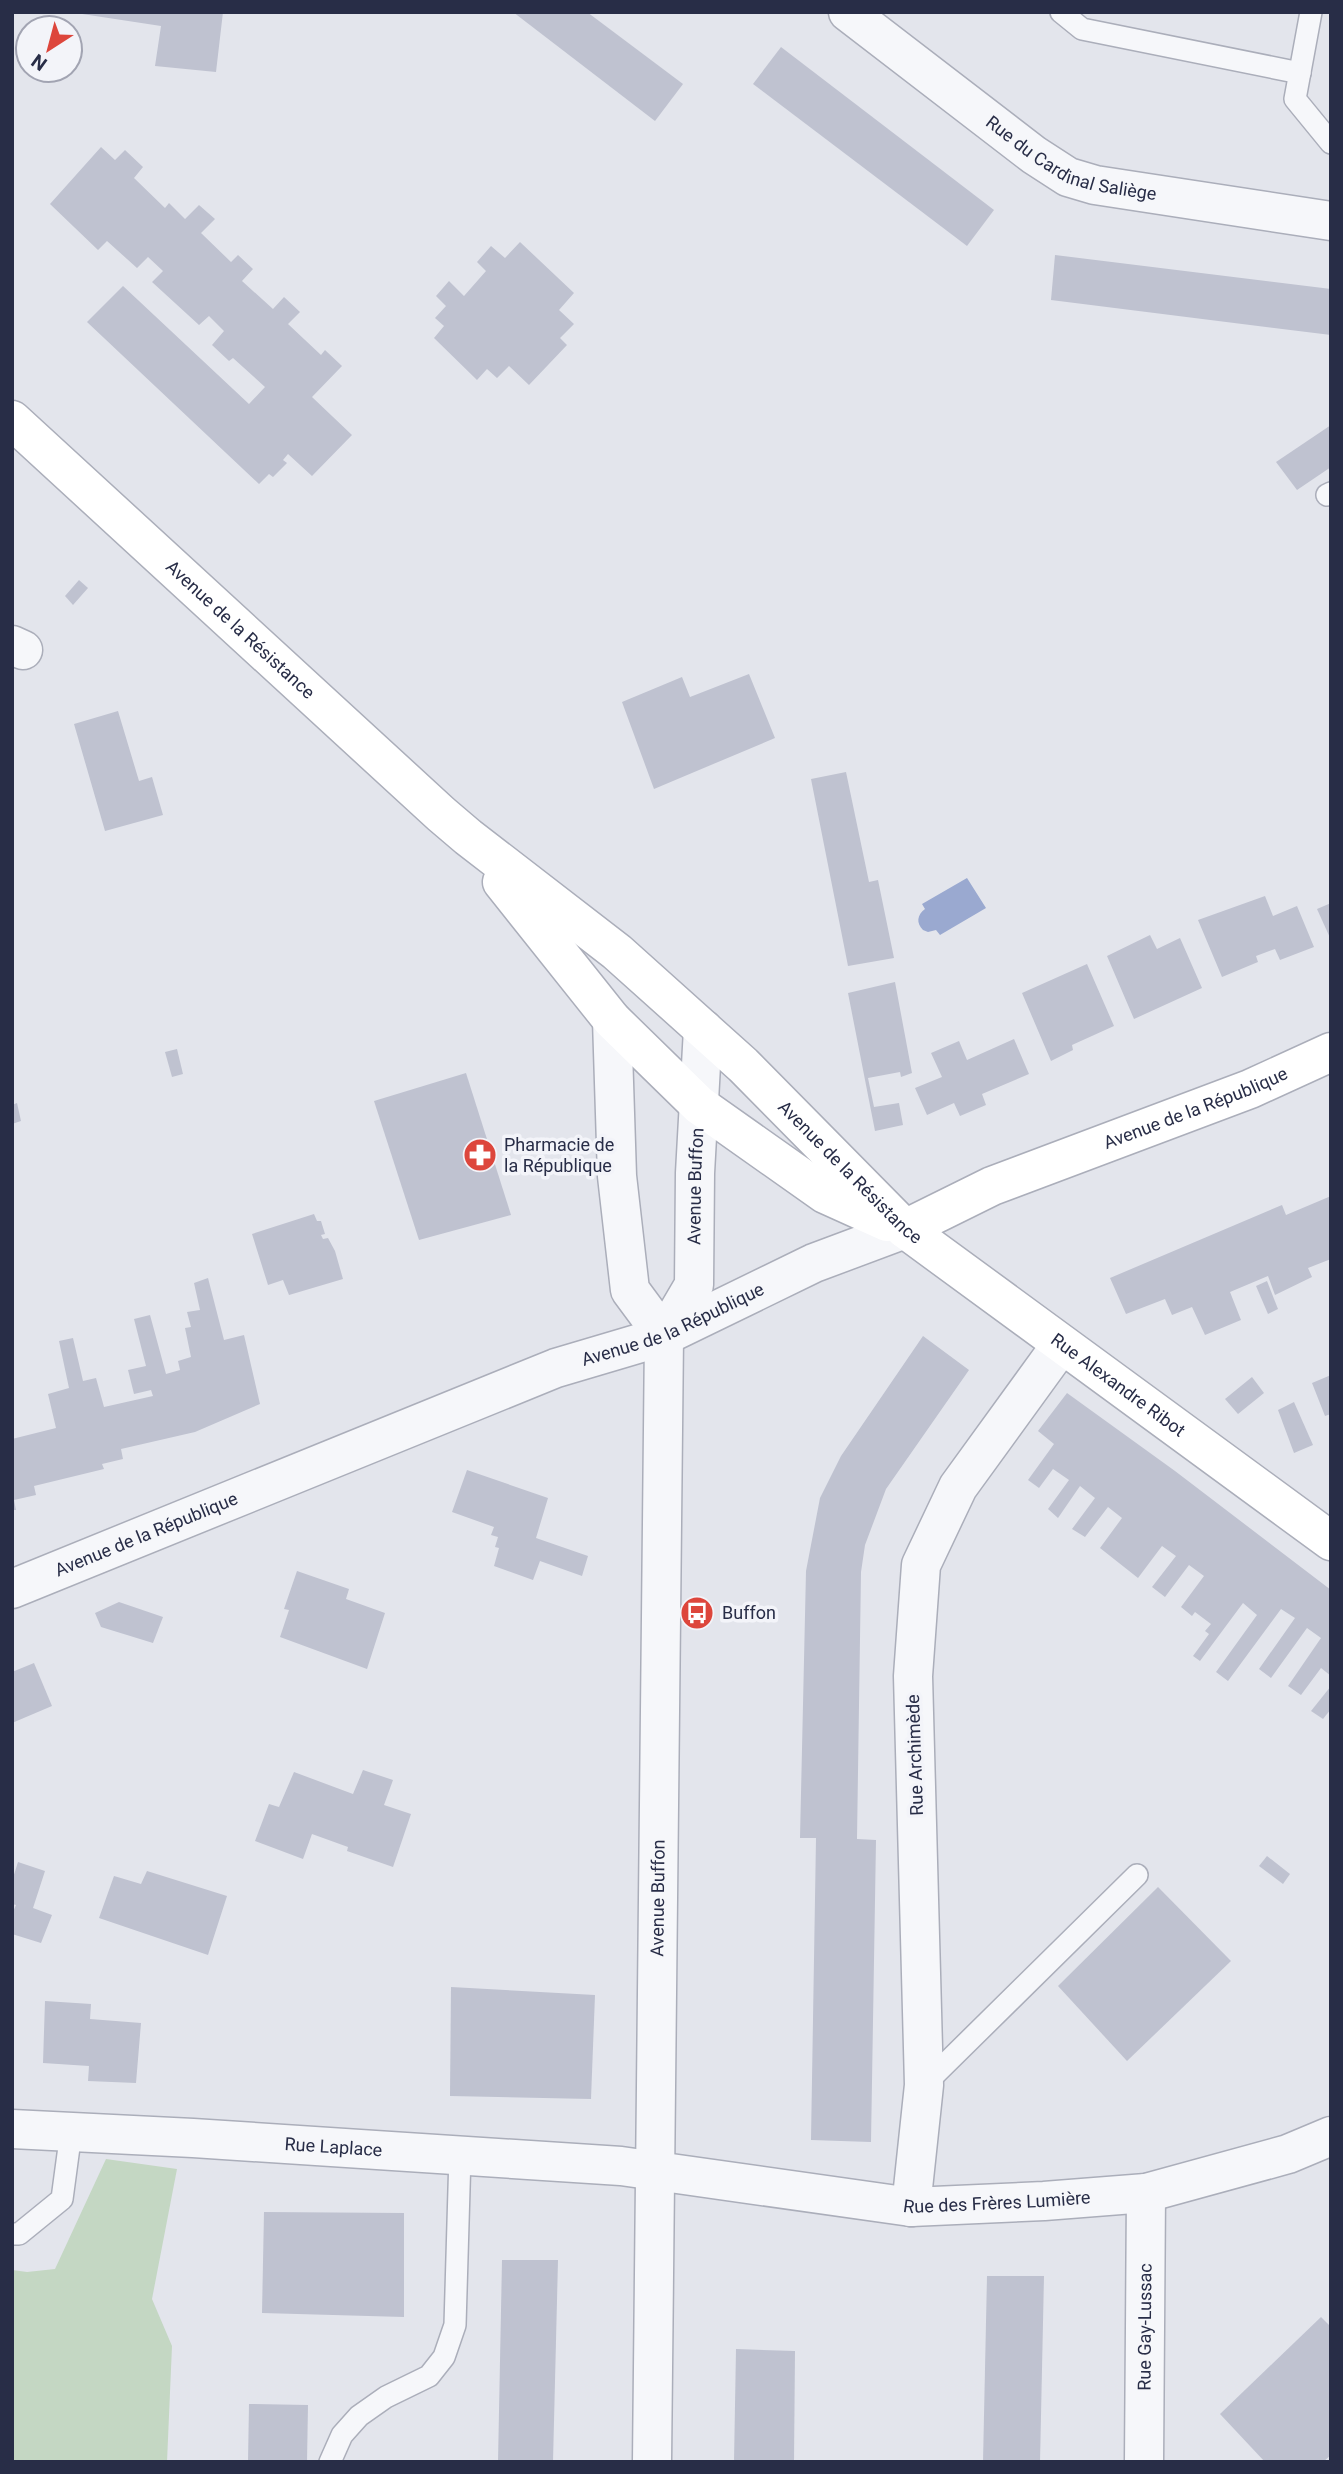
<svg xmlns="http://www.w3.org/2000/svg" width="1343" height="2474" viewBox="0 0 1343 2474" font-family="Roboto,sans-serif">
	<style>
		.green { fill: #c4d7c3 }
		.water { fill: #9aa9d0 }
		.building { fill: #bfc2d0 }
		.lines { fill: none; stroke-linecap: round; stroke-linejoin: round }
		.lane-casing { stroke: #abaeba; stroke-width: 24 }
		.street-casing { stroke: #abaeba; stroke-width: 41 }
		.secondary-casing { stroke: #abaeba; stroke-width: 41 }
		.lane { stroke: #f6f7fa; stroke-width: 21 }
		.street { stroke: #f6f7fa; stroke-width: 38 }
		.secondary { stroke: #fff; stroke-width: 38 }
		.labels { text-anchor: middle; stroke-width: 7; stroke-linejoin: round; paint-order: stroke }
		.street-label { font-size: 18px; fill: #282d47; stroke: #f3f4f9 }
		.poi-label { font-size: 18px; fill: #282d47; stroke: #f3f4f9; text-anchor: start }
	</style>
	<rect width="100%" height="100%" fill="#e3e5ec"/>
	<polygon class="green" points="106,2159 177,2169 152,2299 172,2346 167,2462 12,2462 12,2270 27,2272 55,2269"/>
	<path class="water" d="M967,878L986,908L940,935L936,930L928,932L923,930C916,923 917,915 925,909L922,904Z"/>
	<g class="building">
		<polygon points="69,12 223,12 216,72 155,66 161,26"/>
		<polygon points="513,12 587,12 683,84 655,121"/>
		<polygon points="781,47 994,210 967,246 753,84"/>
		<polygon points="101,147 115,160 125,150 143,167 134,178 165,208 169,203 185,219 199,205 215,219 201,233 231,262 238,255 253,269 242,281 273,309 284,297 300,312 288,324 321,355 325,350 342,366 312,397 352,435 312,476 288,454 283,460 287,463 273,477 269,474 259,484 87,322 123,286 249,404 265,387 233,358 229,361 212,345 224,331 209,316 199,325 152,282 163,271 148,257 137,268 107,241 98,250 50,204"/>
		<polygon points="520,242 574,293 559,310 574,324 560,338 567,345 529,385 509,366 497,378 487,369 477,380 434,338 444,326 435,318 446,306 436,296 449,281 464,296 486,271 477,262 491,246 505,258"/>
		<polygon points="1055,255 1331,289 1331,335 1051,300"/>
		<polygon points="1331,425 1331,467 1297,490 1276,462"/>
		<polygon points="79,580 88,588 73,605 65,596"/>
		<polygon points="749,674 775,738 654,789 622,702 682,677 690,697"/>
		<polygon points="118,711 139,781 152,777 163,815 105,831 74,724"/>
		<polygon points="846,772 869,882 878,880 894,958 848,966 811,779"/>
		<polygon points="1265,896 1273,916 1297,906 1314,947 1280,960 1275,949 1256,956 1258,962 1222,977 1198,920"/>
		<polygon points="1331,903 1331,940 1317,909"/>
		<polygon points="1150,935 1157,949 1180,938 1202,988 1134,1019 1107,956"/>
		<polygon points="1087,964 1114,1026 1072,1045 1073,1050 1051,1061 1022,993"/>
		<polygon points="895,982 912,1073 901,1077 900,1072 868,1078 874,1107 899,1103 903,1125 875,1131 848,993"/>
		<polygon points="1014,1039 1029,1074 982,1094 986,1105 960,1116 954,1103 927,1115 915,1088 942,1077 931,1053 959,1041 967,1060"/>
		<polygon points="177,1049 183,1074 172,1077 165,1052"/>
		<polygon points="466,1073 511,1215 419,1240 374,1101"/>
		<polygon points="17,1103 21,1121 12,1124 12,1105"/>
		<polygon points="1331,1196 1331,1259 1308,1268 1312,1277 1275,1295 1268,1276 1230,1292 1241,1320 1205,1335 1192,1307 1172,1315 1165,1299 1126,1314 1110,1278 1282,1205 1286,1215"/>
		<polygon points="314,1214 317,1221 321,1221 325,1234 321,1235 323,1239 328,1238 335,1251 343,1279 289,1295 283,1280 268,1285 252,1234"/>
		<polygon points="208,1278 224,1340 244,1335 260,1404 195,1432 121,1449 123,1459 102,1464 104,1469 34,1486 36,1495 14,1500 16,1510 12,1510 12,1439 56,1428 48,1394 69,1388 59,1341 73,1338 83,1381 96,1378 104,1407 153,1396 151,1390 134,1394 128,1370 146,1366 134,1319 150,1315 166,1374 180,1370 178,1361 191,1357 185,1328 191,1327 187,1312 200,1310 194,1283"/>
		<polygon points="1267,1281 1278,1309 1268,1314 1256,1286"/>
		<polygon points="923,1336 969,1370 886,1489 865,1545 861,1572 857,1839 876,1840 871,2142 811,2140 816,1838 800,1838 806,1571 820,1498 841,1456"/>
		<polygon points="1331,1375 1331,1414 1325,1416 1312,1383"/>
		<polygon points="1252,1377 1264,1393 1238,1414 1225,1399"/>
		<polygon points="1067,1393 1175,1471 1331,1590 1331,1676 1321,1668 1301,1695 1288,1686 1321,1638 1307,1628 1271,1678 1259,1669 1295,1618 1281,1609 1228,1681 1216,1672 1257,1615 1243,1603 1200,1661 1193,1656 1209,1634 1205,1631 1211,1624 1195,1612 1192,1616 1181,1607 1204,1576 1189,1565 1165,1597 1152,1587 1176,1556 1162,1546 1138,1578 1100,1548 1122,1518 1108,1507 1085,1537 1072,1529 1095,1498 1080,1486 1058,1518 1048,1509 1069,1480 1053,1469 1039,1488 1028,1480 1054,1444 1038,1431"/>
		<polygon points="1294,1402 1313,1445 1294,1453 1278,1410"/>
		<polygon points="467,1470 548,1498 536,1538 588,1556 582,1576 540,1561 533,1580 494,1566 499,1548 495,1547 498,1537 491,1535 494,1527 452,1512"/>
		<polygon points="297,1571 349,1589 346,1599 385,1613 367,1669 280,1637 289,1610 284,1609"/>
		<polygon points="119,1602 163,1617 153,1643 101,1627 95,1613"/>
		<polygon points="34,1663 52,1706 12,1723 12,1672"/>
		<polygon points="1331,1686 1331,1709 1323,1719 1311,1711"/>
		<polygon points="363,1770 393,1780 384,1805 411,1814 393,1867 347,1851 348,1847 312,1834 303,1859 255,1841 269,1804 279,1807 294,1772 353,1794"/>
		<polygon points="1267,1856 1290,1874 1283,1884 1259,1866"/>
		<polygon points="18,1862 45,1871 33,1908 52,1915 41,1943 12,1934 12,1914 16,1905 12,1904 12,1881"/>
		<polygon points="147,1871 227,1896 208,1955 99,1918 114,1876 141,1884"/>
		<polygon points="1158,1887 1231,1961 1127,2061 1058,1986"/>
		<polygon points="451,1987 595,1995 591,2099 450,2096"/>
		<polygon points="45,2001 91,2004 90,2019 141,2023 136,2083 88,2081 89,2066 43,2063"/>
		<polygon points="264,2212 404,2213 404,2317 262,2313"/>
		<polygon points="502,2260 558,2260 553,2462 498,2462"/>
		<polygon points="987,2276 1044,2276 1040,2462 983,2462"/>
		<polygon points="1321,2317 1331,2327 1331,2455 1323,2462 1265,2462 1220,2414"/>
		<polygon points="736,2349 795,2351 794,2462 734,2462"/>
		<polygon points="249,2404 308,2405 307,2462 248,2462"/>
	</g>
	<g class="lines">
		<defs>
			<g id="lane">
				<polyline points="1061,12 1082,29 1300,73"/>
				<polyline points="1311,12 1295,99 1331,143"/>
				<polyline points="1327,495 1331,493"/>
				<polyline points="924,2085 1137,1875"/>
				<polyline points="12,2234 19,2234 62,2199 71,2132"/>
				<polyline points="330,2462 342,2435 359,2416 386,2397 429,2376 444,2357 455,2325 460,2155"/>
			</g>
			<g id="street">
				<path id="s1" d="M848,12L1034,155L1068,177L1095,185L1331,221"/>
				<polyline points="12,645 23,650"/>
				<polyline points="612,1020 617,1176 630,1290 664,1336"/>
				<path id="s2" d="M12,1589L556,1368L664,1336L814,1263L905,1229"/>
				<path id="s3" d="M12,2129L193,2138L621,2166L911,2207L1044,2201L1146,2193L1288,2154L1331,2136"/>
				<polyline points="911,2207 924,2085 913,1676 921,1565 958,1487 1061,1345"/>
				<path id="s4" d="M652,2462L664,1336L694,1285L695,1173L703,1029"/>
				<path id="s5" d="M1144,2462L1146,2193"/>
			</g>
			<g id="secondary">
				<path id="s6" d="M12,420L441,814L468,837L617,952L743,1065L905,1229L1331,1541"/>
				<polyline points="502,882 612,1020 699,1105 825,1194 887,1222"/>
				<path id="s7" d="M905,1229L992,1186L1250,1089L1331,1052"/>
			</g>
		</defs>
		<use href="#lane" class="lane-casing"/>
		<use href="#street" class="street-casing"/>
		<use href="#secondary" class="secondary-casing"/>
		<use href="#lane" class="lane"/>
		<use href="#street" class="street"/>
		<use href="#secondary" class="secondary"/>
	</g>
	<defs>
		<symbol id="pharmacy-disc" viewBox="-11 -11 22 22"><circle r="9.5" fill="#dd463c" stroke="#f3f4f9"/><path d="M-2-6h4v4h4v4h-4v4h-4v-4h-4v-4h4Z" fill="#fff"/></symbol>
		<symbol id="bus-disc" viewBox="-11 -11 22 22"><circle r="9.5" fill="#dd463c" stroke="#f3f4f9"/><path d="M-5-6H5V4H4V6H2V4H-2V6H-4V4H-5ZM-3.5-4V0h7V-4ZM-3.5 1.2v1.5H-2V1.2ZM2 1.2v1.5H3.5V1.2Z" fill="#fff"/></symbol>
	</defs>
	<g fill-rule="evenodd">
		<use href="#pharmacy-disc" x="461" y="1136" width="38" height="38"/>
		<use href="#bus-disc" x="678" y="1594" width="38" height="38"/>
	</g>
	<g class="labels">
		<g class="street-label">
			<text dy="6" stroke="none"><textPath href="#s1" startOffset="271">Rue du Cardinal Saliège</textPath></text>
			<text dy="6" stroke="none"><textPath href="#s6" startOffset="310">Avenue de la Résistance</textPath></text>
			<text dy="6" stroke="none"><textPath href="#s7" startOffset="315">Avenue de la République</textPath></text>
			<text dy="6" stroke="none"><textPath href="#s6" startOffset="1127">Avenue de la Résistance</textPath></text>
			<text dy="6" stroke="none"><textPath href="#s4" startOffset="1284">Avenue Buffon</textPath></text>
			<text dy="6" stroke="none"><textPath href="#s2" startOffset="712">Avenue de la République</textPath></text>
			<text dy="6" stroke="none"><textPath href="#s6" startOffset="1470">Rue Alexandre Ribot</textPath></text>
			<text dy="6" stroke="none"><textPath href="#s2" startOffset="145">Avenue de la République</textPath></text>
			<text transform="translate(915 1755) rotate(-92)" y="6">Rue Archimède</text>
			<text dy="6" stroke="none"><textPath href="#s4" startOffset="564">Avenue Buffon</textPath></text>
			<text dy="6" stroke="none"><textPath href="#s3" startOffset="322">Rue Laplace</textPath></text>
			<text dy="6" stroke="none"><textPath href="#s3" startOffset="989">Rue des Frères Lumière</textPath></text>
			<text dy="6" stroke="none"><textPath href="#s5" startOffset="135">Rue Gay-Lussac</textPath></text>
		</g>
		<g class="poi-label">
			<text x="504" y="1151">Pharmacie de<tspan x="504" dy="21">la République</tspan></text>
			<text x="722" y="1619">Buffon</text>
		</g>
	</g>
	<rect width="1343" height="2474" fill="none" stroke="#282d47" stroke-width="28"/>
	<g transform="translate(49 49) rotate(216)"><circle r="33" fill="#f3f4f9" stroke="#a2a4b2" stroke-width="2"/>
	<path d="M0-5L12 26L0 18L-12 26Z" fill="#dd463c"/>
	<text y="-10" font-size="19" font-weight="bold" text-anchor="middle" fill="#282d47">N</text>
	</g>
</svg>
